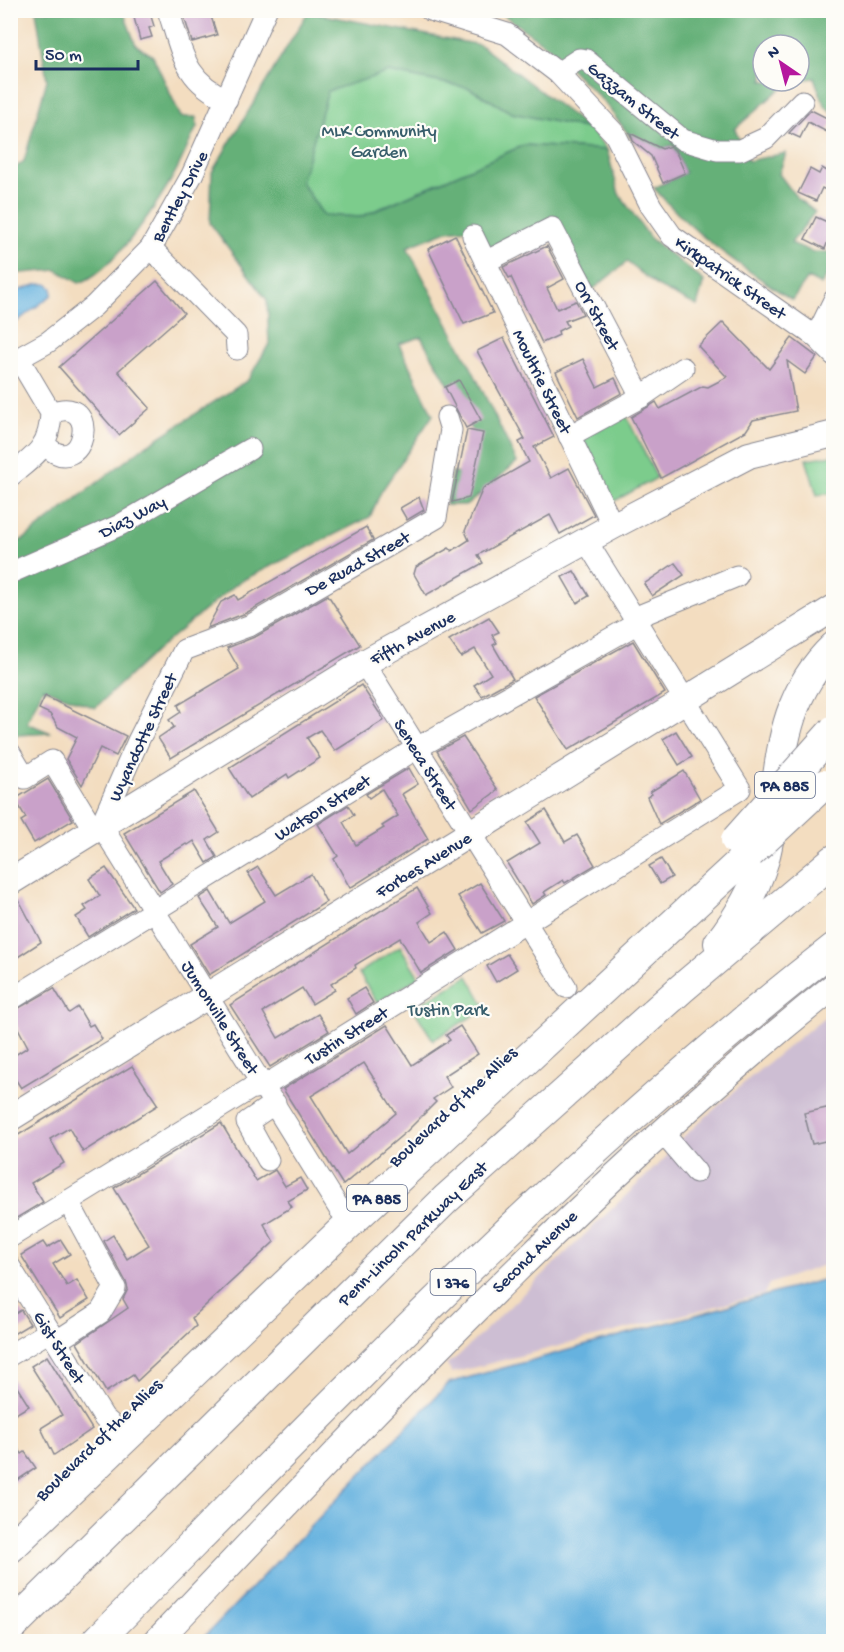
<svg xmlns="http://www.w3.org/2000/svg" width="844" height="1652" viewBox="0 0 844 1652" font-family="'Gochi Hand',sans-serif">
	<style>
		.industrial { fill: #cdbed3 }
		.green { fill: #7ccc8c; stroke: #4c7e75; stroke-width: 1.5 }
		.forest { fill: #65b078; stroke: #40706b; stroke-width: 1.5 }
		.water { fill: #66b2df; stroke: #40709e; stroke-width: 1.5 }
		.building { fill: #c9a1c9; fill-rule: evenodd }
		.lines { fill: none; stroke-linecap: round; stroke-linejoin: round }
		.minor-casing { stroke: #87868f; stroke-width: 23 }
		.major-casing { stroke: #87868f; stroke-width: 28 }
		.highway-casing { stroke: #87868f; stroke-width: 32 }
		.minor { stroke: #fff; stroke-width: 21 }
		.major { stroke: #fff; stroke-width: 26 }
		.highway { stroke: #fff; stroke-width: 30 }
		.highway-bridge-casing { stroke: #87868f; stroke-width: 32; stroke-linecap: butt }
		.highway-bridge { stroke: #fff; stroke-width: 30 }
		.labels { text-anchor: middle; stroke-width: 4.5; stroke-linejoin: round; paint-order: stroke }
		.shield { fill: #fdfcf7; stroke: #5f6c8c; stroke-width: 1.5 }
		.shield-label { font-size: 16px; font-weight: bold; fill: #1b2f5e }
		.street-label { font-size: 18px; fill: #1b2f5e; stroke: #fdfcf7 }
		.park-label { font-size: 18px; fill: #385e6c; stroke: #fdfcf7 }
	</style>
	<rect width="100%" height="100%" fill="#fdfcf7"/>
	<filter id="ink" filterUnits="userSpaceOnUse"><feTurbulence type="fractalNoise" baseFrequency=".0167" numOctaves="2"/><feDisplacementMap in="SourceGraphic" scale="12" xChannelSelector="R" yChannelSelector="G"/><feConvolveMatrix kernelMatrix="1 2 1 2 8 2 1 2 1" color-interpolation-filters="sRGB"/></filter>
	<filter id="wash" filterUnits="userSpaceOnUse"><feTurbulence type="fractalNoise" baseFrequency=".008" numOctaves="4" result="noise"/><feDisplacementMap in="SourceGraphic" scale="24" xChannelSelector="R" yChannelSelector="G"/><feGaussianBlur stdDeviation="1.35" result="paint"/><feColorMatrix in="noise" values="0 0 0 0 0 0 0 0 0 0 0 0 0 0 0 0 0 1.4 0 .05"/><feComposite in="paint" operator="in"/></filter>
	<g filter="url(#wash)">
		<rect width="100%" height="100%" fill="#f3ddc0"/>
		<polygon class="industrial" points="833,1010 833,1262 769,1284 764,1294 452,1373 446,1364 457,1357 667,1156 667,1151 752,1076"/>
		<g class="green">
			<polygon points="388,72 469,88 512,113 590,129 607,150 524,145 360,217 323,215 301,182 327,91"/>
			<polygon points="626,415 657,478 613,502 582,437"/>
			<polygon points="833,455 833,493 817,495 806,459"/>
			<polygon points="400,946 419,977 377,1003 359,973"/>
			<polygon points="468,976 486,1008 433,1040 413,1008"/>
		</g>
		<g class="forest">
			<path d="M36,11H123L136,45L153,56L181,117H196L197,127C187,146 180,167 168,185C151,213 111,273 79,283L57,270L11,274V171L24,161L47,80Z"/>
			<path d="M498,11H833V113L825,106L814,78L799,80V45H763V81H796L788,82L735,129L748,161L786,153L779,174L797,198L815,212L791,243L813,252H833V265L821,285L808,278L792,300C742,267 693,235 654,188L685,173L673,145L662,149L643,139L635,143L604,102L551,49Z"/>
			<polygon points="308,12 480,45 590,129 512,113 469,88 389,72 328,91 301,182 323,215 361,217 524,145 607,150 619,194 650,238 704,281 697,306 659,287 627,262 592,290 555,218 491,251 476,228 447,231 407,247 472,369 517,462 467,505 446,505 452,473 469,474 476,439 461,406 421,337 399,344 433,415 381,492 370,517 239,582 159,648 95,708 43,688 27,723 51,733 18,735 11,740 10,545 24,539 141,449 248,380 269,344 267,300 210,223 212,172"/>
		</g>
		<g class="water">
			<polygon points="38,284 47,284 52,288 52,295 11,326 11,293"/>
			<polygon points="833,1277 833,1641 200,1641 449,1383"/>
		</g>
		<g id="blocks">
			<g class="building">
				<polygon points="132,10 149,10 154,26 149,28 152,37 140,40"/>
				<polygon points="182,10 209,10 217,35 192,42"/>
				<polygon points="811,110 833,121 827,132 808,122 800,138 789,133"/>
				<polygon points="630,133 662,149 670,146 675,150 685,173 663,183 651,156 633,141"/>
				<polygon points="822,168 834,175 834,194 822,188 816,201 798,193 810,169 819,174"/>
				<polygon points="816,217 834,225 825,249 805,239"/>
				<polygon points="455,235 493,313 464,324 428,249"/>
				<polygon points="547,246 564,279 547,288 557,309 576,301 583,314 565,321 568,326 558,331 559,335 542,343 511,277 509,278 503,267"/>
				<polygon points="157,281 184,313 118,371 150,408 119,435 59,367"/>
				<polygon points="723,322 769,369 792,338 817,357 805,374 787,361 796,411 753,420 746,431 661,478 631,417 656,402 660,409 703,386 708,387 727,377 698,346"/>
				<polygon points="504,338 554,437 534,447 551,478 569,468 594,515 560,534 550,515 478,555 483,563 426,595 414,574 416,567 449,548 452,551 469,540 465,531 483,488 529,462 519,442 525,439 477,351"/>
				<polygon points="583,359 597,387 615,378 622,393 578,417 556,372"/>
				<polygon points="459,380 481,420 466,428 445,387"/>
				<polygon points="467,430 483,433 469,498 452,502"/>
				<polygon points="419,497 424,510 407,520 400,508"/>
				<polygon points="366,527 373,540 246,613 207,628 221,602 235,595 238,600"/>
				<polygon points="675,563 684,575 652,596 644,584"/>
				<polygon points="574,571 589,596 577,603 562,577"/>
				<polygon points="328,595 360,645 171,758 158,738 174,727 169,720 181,712 178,705 239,669 227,648 257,636"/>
				<polygon points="489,617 499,632 492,635 497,643 493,645 513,679 482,696 474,685 491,674 475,649 461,657 449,640"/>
				<polygon points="633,641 665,693 568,750 534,696"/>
				<polygon points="361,685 384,720 335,751 320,730 307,738 320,758 289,778 287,774 249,799 229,768"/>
				<polygon points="45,696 126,736 116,756 100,748 82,785 66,759 77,737 58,727 50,714 39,709"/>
				<polygon points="676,731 692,757 679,765 663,739"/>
				<polygon points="463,737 498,790 472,809 437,751"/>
				<polygon points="409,768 418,784 402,794 428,839 350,888 334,859 338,856 318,824 348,805 354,815 343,822 356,845 384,828 382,826 398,816 382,789 369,798 366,794"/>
				<polygon points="684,771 700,799 659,824 647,797 652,794 650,792"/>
				<polygon points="48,779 73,820 34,843 21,821 26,818 15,799"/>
				<polygon points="194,791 219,832 207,840 217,857 207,863 194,841 188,845 186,844 158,861 172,884 160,892 124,833"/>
				<polygon points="546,810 565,842 577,835 595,865 565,883 563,880 544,892 546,895 532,904 507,863 540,843 527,822"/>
				<polygon points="661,859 672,877 660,884 649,866"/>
				<polygon points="258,867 276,895 311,874 326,902 209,975 190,944 218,927 199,898 210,891 229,923 265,901 248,873"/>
				<polygon points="106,868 134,908 88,937 76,917 87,910 84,906 100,896 89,879"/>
				<polygon points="480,883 504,921 482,933 458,896"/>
				<polygon points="417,888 432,913 419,922 431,942 447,932 458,950 421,973 400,938 355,965 356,968 331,984 335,990 312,1004 302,988 263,1012 278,1038 318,1014 329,1031 270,1067 230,1005"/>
				<polygon points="19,900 41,942 10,962 10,906"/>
				<polygon points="507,954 517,969 496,982 487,966"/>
				<polygon points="54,988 69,1013 78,1007 89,1026 93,1024 102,1039 21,1088 10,1071 10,1058 28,1047 10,1013"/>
				<polygon points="364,988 373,1003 356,1014 347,998"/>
				<path d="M387,1025L412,1065L450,1040L446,1035L460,1026L478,1054L444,1076L451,1087L433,1099L436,1102L407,1131L343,1185L283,1089ZM364,1063L396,1113L347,1154L311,1096Z"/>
				<polygon points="132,1066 158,1105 83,1152 69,1128 50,1139 64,1163 31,1183 43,1202 10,1222 10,1140"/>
				<polygon points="831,1107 834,1139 812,1144 804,1113"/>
				<polygon points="221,1123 256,1181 275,1170 285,1186 300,1178 307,1190 288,1201 292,1207 264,1224 274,1242 192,1318 196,1326 137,1381 133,1375 106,1392 77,1343 128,1308 123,1299 128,1289 126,1282 104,1241 113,1235 127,1259 149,1245 114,1188"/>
				<polygon points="61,1240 70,1254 53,1264 67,1286 77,1280 89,1300 60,1318 21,1255 43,1242 47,1248"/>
				<polygon points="21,1310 30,1324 10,1336 10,1317"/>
				<polygon points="47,1356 92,1429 54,1455 41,1428 62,1415 31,1366"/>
				<polygon points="10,1376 29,1406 14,1415 10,1409"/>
				<polygon points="18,1448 22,1454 25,1452 36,1468 10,1485 10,1453"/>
			</g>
		</g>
	</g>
	<g filter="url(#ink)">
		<use href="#blocks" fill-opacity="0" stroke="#87868f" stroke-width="1.5"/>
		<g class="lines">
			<defs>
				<g id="minor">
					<path d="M168,10C182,51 184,81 227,99"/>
					<polyline points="430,10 507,34 558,73 615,134 651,206 672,236 816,337 834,355"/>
					<polyline points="558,73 579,59 586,60 683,140 717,150 740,150 766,138 802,101"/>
					<polyline points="473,236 613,526"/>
					<polyline points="151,248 236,335 237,349"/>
					<polyline points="485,262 552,228 641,397"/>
					<polyline points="816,337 834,300"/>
					<polyline points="10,363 48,342 94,306 151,248 192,175 266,10"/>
					<polyline points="569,436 641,397 683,368"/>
					<path d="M45,445C85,484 103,392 51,413"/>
					<path d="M10,476C35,456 50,447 51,413L19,359"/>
					<polyline points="10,573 120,525 250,449"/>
					<polyline points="634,618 737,576"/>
					<polyline points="364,663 566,987"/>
					<polyline points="10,753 25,778 52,761 94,830"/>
					<polyline points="10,1000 417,748 638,623"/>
					<polyline points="662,1132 696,1172"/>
					<polyline points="268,1160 247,1122 275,1103"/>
					<polyline points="340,1210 101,825 138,741 184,650 251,625 436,518 451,430 447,417"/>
					<polyline points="10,1237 250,1089 264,1086 274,1080 740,789 587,542"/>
					<polyline points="10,1267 104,1418 112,1425"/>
					<polyline points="57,1341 100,1313 115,1288 68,1201"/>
					<polyline points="10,1355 50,1331"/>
				</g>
				<g id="major">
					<polyline points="10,882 364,663 613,526 749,455 834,434"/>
					<polyline points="10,1118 834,608"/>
					<path d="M156,1642C373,1414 587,1183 834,986"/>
				</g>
				<g id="highway">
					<path d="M719,943C739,917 755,890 764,859C784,782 771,707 834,647"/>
					<polyline points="10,1548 351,1222 750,853"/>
					<polyline points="10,1628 446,1199 681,989 834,860"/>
					<path d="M96,1642C334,1402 567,1156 834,948"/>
				</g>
			</defs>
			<use href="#minor" class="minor-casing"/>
			<use href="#major" class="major-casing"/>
			<use href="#highway" class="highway-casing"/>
			<use href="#minor" class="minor"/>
			<use href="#major" class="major"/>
			<use href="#highway" class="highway"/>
			<defs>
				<g id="highway-bridge">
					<polyline points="736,840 834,730"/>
					<polyline points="750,853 823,785"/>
				</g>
			</defs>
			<use href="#highway-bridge" class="highway-bridge-casing"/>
			<use href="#highway-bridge" class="highway-bridge"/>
		</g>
	</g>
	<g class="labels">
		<g class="shield">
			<rect x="755" y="772" width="60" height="26" rx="4.5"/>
			<rect x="347" y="1185" width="60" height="26" rx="4.5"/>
			<rect x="430.5" y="1269" width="45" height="26" rx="4.5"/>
		</g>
		<g class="shield-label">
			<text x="785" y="791">PA 885</text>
			<text x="377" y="1204">PA 885</text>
			<text x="453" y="1288">I 376</text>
		</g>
		<g class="street-label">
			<text transform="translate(634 100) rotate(39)" y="6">Gazzam Street</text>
			<text transform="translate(179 196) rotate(-62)" y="6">Bentley Drive</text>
			<text transform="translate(731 277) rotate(35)" y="6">Kirkpatrick Street</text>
			<text transform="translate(598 315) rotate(62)" y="6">Orr Street</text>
			<text transform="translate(543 381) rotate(64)" y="6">Moultrie Street</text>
			<text transform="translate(132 516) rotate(-28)" y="6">Diaz Way</text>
			<text transform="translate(357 563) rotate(-29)" y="6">De Ruad Street</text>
			<text transform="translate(412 637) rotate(-29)" y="6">Fifth Avenue</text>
			<text transform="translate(142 737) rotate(-65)" y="6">Wyandotte Street</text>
			<text transform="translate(426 764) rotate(58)" y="6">Seneca Street</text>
			<text transform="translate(322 807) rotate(-32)" y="6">Watson Street</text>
			<text transform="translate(423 864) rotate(-32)" y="6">Forbes Avenue</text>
			<text transform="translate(221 1017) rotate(58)" y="6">Jumonville Street</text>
			<text transform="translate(346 1035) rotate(-32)" y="6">Tustin Street</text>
			<text transform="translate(452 1106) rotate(-43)" y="6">Boulevard of the Allies</text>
			<text transform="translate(412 1233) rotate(-44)" y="6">Penn-Lincoln Parkway East</text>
			<text transform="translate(534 1251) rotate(-44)" y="6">Second Avenue</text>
			<text transform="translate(60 1347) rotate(58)" y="6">Gist Street</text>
			<text transform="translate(98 1439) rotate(-44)" y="6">Boulevard of the Allies</text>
		</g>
		<g class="park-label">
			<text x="379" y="136">MLK Community<tspan x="379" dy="21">Garden</tspan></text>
			<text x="448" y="1015">Tustin Park</text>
		</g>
	</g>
	<rect width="844" height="1652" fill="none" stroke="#fdfcf7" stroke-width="36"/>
	<g transform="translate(781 63) rotate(325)"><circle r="28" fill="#fdfcf7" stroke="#a3aaba" stroke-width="1.5"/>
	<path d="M0-4.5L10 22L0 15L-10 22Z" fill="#b5179e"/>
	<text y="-9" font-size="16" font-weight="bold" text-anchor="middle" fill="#1b2f5e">N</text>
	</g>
	<path d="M36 60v9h102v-9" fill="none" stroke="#1b2f5e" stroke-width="3"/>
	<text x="45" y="60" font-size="18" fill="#1b2f5e" stroke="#fdfcf7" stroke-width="4.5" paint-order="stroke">50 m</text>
</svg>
